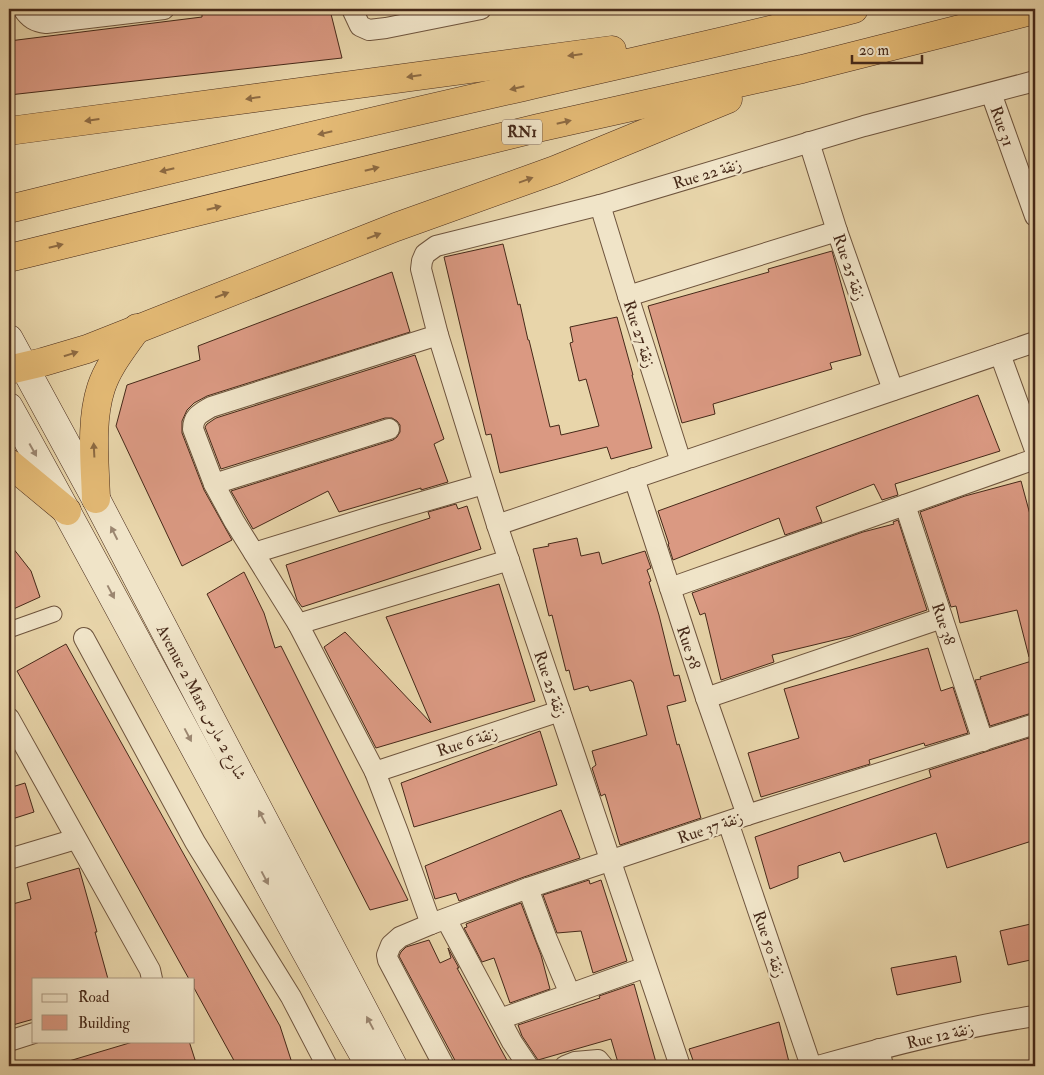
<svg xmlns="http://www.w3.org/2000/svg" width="1044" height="1075" viewBox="0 0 1044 1075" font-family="'IM FELL Double Pica',Amiri,serif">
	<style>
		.building { fill: #da9982; stroke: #462919 }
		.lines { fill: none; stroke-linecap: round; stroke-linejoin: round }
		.pedestrian-casing { stroke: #6e543d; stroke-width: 17 }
		.minor-casing { stroke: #6e543d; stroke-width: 22 }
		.secondary-casing { stroke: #462919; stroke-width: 29 }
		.trunk-casing { stroke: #462919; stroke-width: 29 }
		.pedestrian { stroke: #f0e4c8; stroke-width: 15 }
		.minor { stroke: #f0e4c8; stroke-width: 20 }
		.secondary { stroke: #f0e4c8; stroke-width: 28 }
		.trunk { stroke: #e4ba75; stroke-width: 28 }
		.oneway { fill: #8d6a42 }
		.oneway2 { fill: #9b8670 }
		.labels { text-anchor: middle; stroke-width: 4.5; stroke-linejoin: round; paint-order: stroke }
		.shield { fill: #f0e4c8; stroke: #79614e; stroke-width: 1 }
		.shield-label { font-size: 15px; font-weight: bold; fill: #462919 }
		.street-label { font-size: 16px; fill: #462919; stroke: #f0e4c8 }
	</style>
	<rect width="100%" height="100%" fill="#e8d5aa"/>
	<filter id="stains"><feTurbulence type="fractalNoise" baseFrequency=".004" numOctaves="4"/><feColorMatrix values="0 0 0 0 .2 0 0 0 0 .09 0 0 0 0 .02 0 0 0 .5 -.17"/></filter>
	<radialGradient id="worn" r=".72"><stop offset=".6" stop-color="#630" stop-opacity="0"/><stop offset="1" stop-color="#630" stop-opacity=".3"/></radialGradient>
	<g class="building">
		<polygon points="262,9 310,9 309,14 330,10 342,58 9,95 9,41 202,17 202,14"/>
		<polygon points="503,244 518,305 520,304 528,340 529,340 550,427 559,425 561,435 599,426 586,379 579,381 570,343 573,342 570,327 617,317 633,375 632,375 652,448 611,459 607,447 500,473 491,434 486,435 444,257"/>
		<polygon points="832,251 861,355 830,363 832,369 713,404 715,414 682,423 648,306 769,272 768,269"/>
		<polygon points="392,272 410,332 207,396 194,403 187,410 182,421 182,433 204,490 232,540 182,566 116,426 127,385 200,360 198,346"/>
		<polygon points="415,355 444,439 434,444 448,482 421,490 421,488 339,512 328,491 253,529 231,491 393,440 397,437 400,432 400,425 397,421 392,418 385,418 221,469 205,427 207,424 216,418"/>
		<polygon points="978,395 1000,451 895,484 898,495 882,500 874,484 816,507 822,522 785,535 779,518 673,560 668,544 669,544 658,511"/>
		<polygon points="1021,481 1035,533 1035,656 1029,657 1017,610 960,623 956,606 951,607 920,512 965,496"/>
		<polygon points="456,504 458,509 467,506 481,549 302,607 297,600 286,565 430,518 428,512"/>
		<polygon points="898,520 927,610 851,636 772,655 774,662 721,680 705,613 700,615 692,593 863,532 894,524 893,522"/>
		<polygon points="577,538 581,556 599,552 602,564 645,551 651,568 647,570 651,581 649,582 659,615 674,676 679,675 686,701 667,706 677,745 679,744 701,818 620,845 605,794 601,796 592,768 596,765 592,751 647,735 633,682 632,682 631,680 590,691 588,686 574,690 569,670 566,671 552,615 549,616 533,549 549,546 548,544"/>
		<polygon points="9,543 31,571 40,597 9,611"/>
		<polygon points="244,572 264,613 275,648 281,646 408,900 370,910 207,594"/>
		<polygon points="499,584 535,701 376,748 324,647 345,632 431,723 386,617"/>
		<polygon points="66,644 280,1026 293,1066 237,1066 194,988 194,979 189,979 17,671"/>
		<polygon points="928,648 941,691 953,687 968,733 925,746 924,743 869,760 870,764 761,797 748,753 799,738 784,689"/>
		<polygon points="1035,660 1035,712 990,726 975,680 981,679 980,677"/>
		<polygon points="540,731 557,785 414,827 401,783"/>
		<polygon points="1035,736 1035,840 947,868 936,833 844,862 840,852 798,866 798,878 770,889 755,837 931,777 929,770"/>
		<polygon points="25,783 34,812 9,820 9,788"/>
		<polygon points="561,810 580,858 524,877 459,901 456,893 435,899 425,866"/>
		<polygon points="79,868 97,932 95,932 108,979 34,979 34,1019 9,1026 9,905 31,899 27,883"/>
		<polygon points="589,880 590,884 601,880 627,961 593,973 581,931 557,933 543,895"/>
		<polygon points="521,903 541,955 550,989 510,1003 494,958 482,962 464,928 467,927 466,924"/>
		<polygon points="1035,923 1035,959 1008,965 1000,931"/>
		<polygon points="429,940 440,963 451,958 448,948 459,968 457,968 510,1066 458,1066 399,956 401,952 406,947"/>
		<polygon points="956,956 961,982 897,995 891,968"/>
		<polygon points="634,984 657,1066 619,1066 611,1039 538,1060 522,1036 518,1025 600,998 599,996"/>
		<polygon points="779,1022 790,1066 695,1066 689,1049"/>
		<polygon points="136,1041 189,1041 197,1066 69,1066 69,1061"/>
	</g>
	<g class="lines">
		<defs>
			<polyline id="pedestrian" points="9,630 54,614"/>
			<g id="minor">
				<path d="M23,9C29,18 35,22 46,23L164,9"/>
				<polyline points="352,9 360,26 369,30 386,28 481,9"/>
				<path id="s1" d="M991,93L1035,216"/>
				<polyline points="809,142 837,231 893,390"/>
				<polyline points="600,205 628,296 681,462"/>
				<polyline points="628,296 837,231"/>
				<polyline points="1000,354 1035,450"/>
				<path id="s2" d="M634,478L706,698L747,815"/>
				<polyline points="214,484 389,429"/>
				<path id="s3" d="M905,505L983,741"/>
				<polyline points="497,525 1035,342"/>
				<polyline points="254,553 377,515 484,484"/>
				<polyline points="670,588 1035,459"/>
				<polyline points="298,624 509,560"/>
				<polyline points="84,638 195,842 291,997 327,1066"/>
				<polyline points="706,698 942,618"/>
				<polyline points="9,718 150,970 152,979"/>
				<polyline points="375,772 560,711"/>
				<polyline points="728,822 811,1066"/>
				<polyline points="9,859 76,839"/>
				<polyline points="528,888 546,937 570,994"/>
				<polyline points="446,919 512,1042 528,1066"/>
				<path d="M431,924L398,832L375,772L298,624L234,521L214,484L193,429C193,416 201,413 211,407L438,335"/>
				<polyline points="500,1019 646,967"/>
				<polyline points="9,1041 34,1033"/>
				<polyline points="879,1049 883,1066"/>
				<polyline points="444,1066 388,960 387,955 391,945 400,937 431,924 528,888 747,815 1035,724"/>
				<polyline points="565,1066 575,1062 598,1060 603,1066"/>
				<polyline points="680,1066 497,525 438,335 421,269 422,261 425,254 436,246 600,205 864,126 1035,81"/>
				<path d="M818,1066C889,1046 962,1027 1035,1016"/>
			</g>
			<g id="secondary">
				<polyline points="9,339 96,499 214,725 393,1066"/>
				<path d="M9,407C131,626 246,849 370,1066"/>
			</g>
			<g id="trunk">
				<polyline points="9,131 612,50"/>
				<path d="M9,209C180,167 351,126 523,87C633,61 744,38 854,9"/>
				<polyline points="9,258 538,128 802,69 1035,10"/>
				<polyline points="9,370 43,362 87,349 396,227 555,170 728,99"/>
				<polyline points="9,463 67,511"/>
				<path d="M96,499C95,463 90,422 101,388C108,366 124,347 137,328"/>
			</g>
		</defs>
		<use href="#pedestrian" class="pedestrian-casing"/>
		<use href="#minor" class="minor-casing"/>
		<use href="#secondary" class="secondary-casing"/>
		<use href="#trunk" class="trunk-casing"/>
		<use href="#pedestrian" class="pedestrian"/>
		<use href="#minor" class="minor"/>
		<use href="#secondary" class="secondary"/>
		<use href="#trunk" class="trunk"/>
	</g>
	<defs><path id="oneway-solid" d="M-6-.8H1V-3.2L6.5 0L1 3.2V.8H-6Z" transform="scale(1.25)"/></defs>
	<g class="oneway">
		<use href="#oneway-solid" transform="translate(575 55) rotate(173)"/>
		<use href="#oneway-solid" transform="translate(414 76) rotate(172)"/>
		<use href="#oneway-solid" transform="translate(517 88) rotate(167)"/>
		<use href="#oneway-solid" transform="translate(253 98) rotate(172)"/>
		<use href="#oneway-solid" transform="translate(92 120) rotate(172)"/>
		<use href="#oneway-solid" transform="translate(564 122) rotate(-13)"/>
		<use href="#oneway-solid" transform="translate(325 133) rotate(167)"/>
		<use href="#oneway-solid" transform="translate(372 169) rotate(-14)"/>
		<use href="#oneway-solid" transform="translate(167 170) rotate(167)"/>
		<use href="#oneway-solid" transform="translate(526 180) rotate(-20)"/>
		<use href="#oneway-solid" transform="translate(214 208) rotate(-14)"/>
		<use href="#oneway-solid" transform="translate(374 236) rotate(-21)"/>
		<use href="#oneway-solid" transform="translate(56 246) rotate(-14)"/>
		<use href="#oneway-solid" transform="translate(222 295) rotate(-21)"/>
		<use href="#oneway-solid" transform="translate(71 354) rotate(-17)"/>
		<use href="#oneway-solid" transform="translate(94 450) rotate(-93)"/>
	</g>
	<g class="oneway2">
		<use href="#oneway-solid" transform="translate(33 450) rotate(61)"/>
		<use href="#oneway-solid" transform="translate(114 533) rotate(-117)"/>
		<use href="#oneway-solid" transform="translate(111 592) rotate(62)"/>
		<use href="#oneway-solid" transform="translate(188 735) rotate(62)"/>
		<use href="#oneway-solid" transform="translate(262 817) rotate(-118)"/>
		<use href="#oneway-solid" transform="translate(265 878) rotate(62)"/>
		<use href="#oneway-solid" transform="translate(370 1023) rotate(-118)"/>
	</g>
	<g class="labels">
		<rect class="shield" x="502" y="119.5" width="40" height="25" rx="4"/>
		<g class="shield-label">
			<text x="522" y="137">RN1</text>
		</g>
		<g class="street-label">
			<text dy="6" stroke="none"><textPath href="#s1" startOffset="35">Rue 31</textPath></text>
			<text transform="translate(707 173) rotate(-17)" y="6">Rue 22 زنقة</text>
			<text transform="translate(850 267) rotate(71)" y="6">Rue 25 زنقة</text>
			<text transform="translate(640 334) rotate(72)" y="6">Rue 27 زنقة</text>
			<text dy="6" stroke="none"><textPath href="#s3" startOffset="125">Rue 38</textPath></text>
			<text dy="6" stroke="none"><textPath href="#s2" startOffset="178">Rue 58</textPath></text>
			<text transform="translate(551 684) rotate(71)" y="6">Rue 25 زنقة</text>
			<text transform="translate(202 702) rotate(62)" y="6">Avenue 2 Mars شارع 2 مارس</text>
			<text transform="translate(467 741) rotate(-18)" y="6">Rue 6 زنقة</text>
			<text transform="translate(710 827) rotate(-19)" y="6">Rue 37 زنقة</text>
			<text transform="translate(770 944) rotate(71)" y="6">Rue 50 زنقة</text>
			<text transform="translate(940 1035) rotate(-13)" y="6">Rue 12 زنقة</text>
		</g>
	</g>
	<rect width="1044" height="1075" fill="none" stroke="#e8d5aa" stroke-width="30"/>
	<rect x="10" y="10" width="1024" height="1055" fill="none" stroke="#462919" stroke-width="2.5"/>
	<rect x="15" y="15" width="1014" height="1045" fill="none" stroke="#462919"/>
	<rect x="32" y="978" width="162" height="65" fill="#f0e4c8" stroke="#ac9982"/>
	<rect x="42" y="994" width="25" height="8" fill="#f0e4c8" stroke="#ac9982"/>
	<text x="78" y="1002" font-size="15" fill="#462919">Road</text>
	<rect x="42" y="1015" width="25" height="15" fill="#da9982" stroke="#ac9982"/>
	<text x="78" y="1028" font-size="15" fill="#462919">Building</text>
	<path d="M852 55v8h70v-8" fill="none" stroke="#462919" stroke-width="2.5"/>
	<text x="859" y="55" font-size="15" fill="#462919" stroke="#f0e4c8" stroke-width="4" paint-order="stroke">20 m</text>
	<rect width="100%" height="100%" filter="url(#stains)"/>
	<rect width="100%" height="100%" fill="url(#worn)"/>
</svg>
